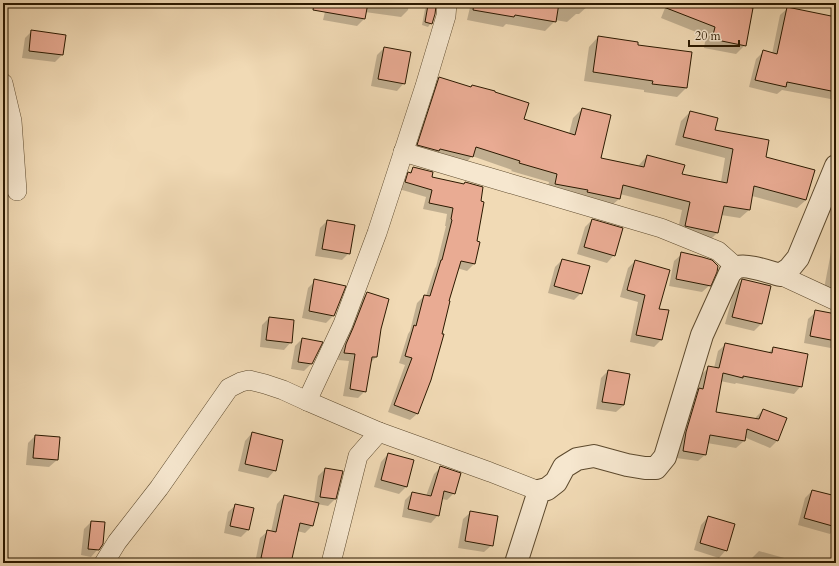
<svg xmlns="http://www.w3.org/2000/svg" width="839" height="566" viewBox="0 0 839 566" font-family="Cardo,serif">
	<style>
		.shadow { fill: #0003 }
		.building { fill: #e9ab93; stroke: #2b1900 }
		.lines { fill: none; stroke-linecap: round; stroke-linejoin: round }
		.minor-casing { stroke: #5c492d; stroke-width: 20 }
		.tertiary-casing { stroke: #5c492d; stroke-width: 24 }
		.minor { stroke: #f6e7cf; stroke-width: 19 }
		.tertiary { stroke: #f6e7cf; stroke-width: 22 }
	</style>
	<rect width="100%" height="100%" fill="#f1dab5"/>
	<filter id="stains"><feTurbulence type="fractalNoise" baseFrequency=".005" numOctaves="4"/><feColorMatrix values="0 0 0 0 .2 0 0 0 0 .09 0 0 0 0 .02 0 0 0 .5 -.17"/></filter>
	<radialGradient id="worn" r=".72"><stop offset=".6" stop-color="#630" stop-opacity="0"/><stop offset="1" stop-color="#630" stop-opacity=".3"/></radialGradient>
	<g class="shadow">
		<polygon points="327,3 409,3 408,10 401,17 365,12 364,19 357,26 323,20"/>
		<polygon points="471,3 589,3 589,5 579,14 576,14 567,22 555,20 555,21 545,31 506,24 503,27 467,20"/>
		<polygon points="667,3 721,3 745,45 736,54 704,48 706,36 661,18"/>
		<polygon points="428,6 431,23 428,27 422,25 425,9"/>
		<polygon points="788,8 836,18 836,100 782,90 777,94 749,87 756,59 763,52 772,54 780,15"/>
		<polygon points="32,31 62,55 55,62 22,58 25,38"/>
		<polygon points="598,37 637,46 686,88 677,97 644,92 644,90 584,81 589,47"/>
		<polygon points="384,48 404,83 397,91 371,86 377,55"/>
		<polygon points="440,78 523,120 569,134 573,118 582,109 600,159 638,167 639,165 647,156 681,175 721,182 725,158 675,145 681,121 690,112 714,130 764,157 806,200 797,208 752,196 749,210 740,218 721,215 717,233 709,241 677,234 682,210 620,194 619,199 610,207 547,192 549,182 511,171 512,170 472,156 464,165 410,153 431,86"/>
		<polygon points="414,168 431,178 463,185 465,183 476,242 479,242 474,264 467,271 457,268 417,414 410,420 388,412 405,365 399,363 408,334 410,331 417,303 424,296 426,296 435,268 436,267 446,226 445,226 447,214 423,209 426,197 399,189 402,180"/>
		<polygon points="592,220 614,255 607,263 577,254 585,227"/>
		<polygon points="327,221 349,253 342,260 315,256 320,228"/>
		<polygon points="836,247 836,291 824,289 831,252"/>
		<polygon points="682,254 710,285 702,292 669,286 674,261"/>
		<polygon points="562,260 581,293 574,300 548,293 555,267"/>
		<polygon points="635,261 658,309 661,340 654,347 630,342 638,302 620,297 628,268"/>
		<polygon points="742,280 770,287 761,324 754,331 725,324 735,287"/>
		<polygon points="315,281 333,316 326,323 302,318 308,288"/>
		<polygon points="367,293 380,329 376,357 370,363 365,391 358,398 343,396 349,361 338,360 339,353 360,301"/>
		<polygon points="816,312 836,315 836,349 804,343 808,319"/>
		<polygon points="269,318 291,342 284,350 260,347 262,325"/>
		<polygon points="302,339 311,364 304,371 291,369 295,346"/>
		<polygon points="726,344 768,353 773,348 801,386 794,394 736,383 735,384 720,381 714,413 755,420 756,417 763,410 786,419 777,441 770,448 744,437 744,441 736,448 707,443 706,454 698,461 676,458 692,397 698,391 702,374 709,367 714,368 718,351"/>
		<polygon points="608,371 624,405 616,412 596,409 601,378"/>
		<polygon points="252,433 275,470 268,478 238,471 245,441"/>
		<polygon points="35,436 57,460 49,467 26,465 28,443"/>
		<polygon points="388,454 413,461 406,487 399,494 374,487 381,462"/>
		<polygon points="441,467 454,493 447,500 442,499 438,515 431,523 402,517 405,500 412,493 426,496 434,474"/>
		<polygon points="325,469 342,472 335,499 328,506 317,504 312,526 305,533 297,531 290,563 255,563 260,538 268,531 271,532 277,504 284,496 314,503 318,476"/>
		<polygon points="812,491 836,496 836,528 830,534 798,525 805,498"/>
		<polygon points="236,505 248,530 241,537 224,533 228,512"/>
		<polygon points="471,512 492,545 484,552 458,548 463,519"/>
		<polygon points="708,517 726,550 719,558 694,550 701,525"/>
		<polygon points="91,522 98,549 91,557 81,555 84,529"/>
		<polygon points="759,551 795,561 794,563 751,563 752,558"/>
		<polygon points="548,559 561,563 545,563"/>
	</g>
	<g class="building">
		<polygon points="314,3 368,3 365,19 313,10"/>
		<polygon points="474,3 559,3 556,22 515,15 514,17 473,10"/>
		<polygon points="656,3 726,3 753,8 746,46 712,39 715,27 656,4"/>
		<polygon points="428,5 436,6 435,14 432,24 425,22"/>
		<polygon points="787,7 836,17 836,92 787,82 786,87 755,80 763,50 777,54"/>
		<polygon points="31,30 66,35 63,55 29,51"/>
		<polygon points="598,36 638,42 638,45 692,52 687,88 652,84 653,81 593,72"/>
		<polygon points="384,47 411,52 405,84 378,79"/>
		<polygon points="439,77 471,87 472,85 495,91 495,92 529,103 524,119 575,135 582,108 611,115 601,158 644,167 647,155 685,165 682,174 727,183 733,149 683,137 690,111 718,118 715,130 769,140 766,157 815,170 806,200 754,186 750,210 724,206 718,233 685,226 690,202 623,185 620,199 587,192 588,190 555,184 557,174 519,163 520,161 476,147 473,157 440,149 439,151 417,145"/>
		<polygon points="413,167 433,172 432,177 464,184 465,182 483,187 481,201 484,202 477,241 480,242 475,264 461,261 449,301 450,301 442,334 444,334 431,380 418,414 394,405 412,358 405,356 414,325 416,326 424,295 430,296 441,260 442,260 452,220 451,219 453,208 429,203 432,190 405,182 408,172 411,173"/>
		<polygon points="592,219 623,228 615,256 584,247"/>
		<polygon points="327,220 355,225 350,254 322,249"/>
		<polygon points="681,252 702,257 712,260 718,266 717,272 711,286 676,279"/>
		<polygon points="562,259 590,266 582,294 554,286"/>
		<polygon points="635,260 670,270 659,309 669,310 662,340 636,335 645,295 627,290"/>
		<polygon points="314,279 346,286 334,316 309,311"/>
		<polygon points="742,279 771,286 762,324 732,317"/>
		<polygon points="367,292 389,299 381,329 377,357 372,357 366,392 350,389 355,354 344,353 346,344 353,328"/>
		<polygon points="815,310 836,314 836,341 810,336"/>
		<polygon points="269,317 294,320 292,343 266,340"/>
		<polygon points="302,338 323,342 312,364 298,362"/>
		<polygon points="725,343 772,353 773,347 808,354 802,387 743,376 743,378 723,373 716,412 759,419 763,409 787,418 778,441 747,429 745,441 710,435 706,455 683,451 686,432 699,388 703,389 708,366 719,368"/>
		<polygon points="608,370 630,374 624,405 602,402"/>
		<polygon points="252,432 283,440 276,471 245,464"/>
		<polygon points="35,435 60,437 58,460 33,458"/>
		<polygon points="388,453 414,460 407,487 381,480"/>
		<polygon points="440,466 461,473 455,494 444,491 439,516 408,509 412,492 431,496"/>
		<polygon points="325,468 343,471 336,499 320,497"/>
		<polygon points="812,490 836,496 836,527 804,518"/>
		<polygon points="284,495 319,503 313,526 300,523 291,563 283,563 261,558 267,530 276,532"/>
		<polygon points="235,504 254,508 249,530 230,526"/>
		<polygon points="470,511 498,516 493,546 465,541"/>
		<polygon points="708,516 735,524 727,551 700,543"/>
		<polygon points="91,521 105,522 103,544 99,550 88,549"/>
	</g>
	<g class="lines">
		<defs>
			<g id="minor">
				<polyline points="3,83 12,121 17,191"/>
				<polyline points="403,152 661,228 718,251 736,267"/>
				<polyline points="780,275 836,301"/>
				<polyline points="379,432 307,401 343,324 377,233 425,86 446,16 447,3"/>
				<polyline points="104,563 117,542 159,488 229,388 241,382 249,380 265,384 283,390 307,401"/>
				<polyline points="331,563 358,456 379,432 490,472 539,491"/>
			</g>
			<path id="tertiary" d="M516,563L539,491L547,489L556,482L564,467L577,459L594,456L627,465L645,468H656L665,457L702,335L730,273C732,271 735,268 738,267C747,264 769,272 780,275L789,269L798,258L836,166"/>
		</defs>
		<use href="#minor" class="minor-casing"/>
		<use href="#tertiary" class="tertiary-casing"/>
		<use href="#minor" class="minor"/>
		<use href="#tertiary" class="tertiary"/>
	</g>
	<rect width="839" height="566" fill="none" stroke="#f1dab5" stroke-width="16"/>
	<rect x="4" y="4" width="831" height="558" fill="none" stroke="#2b1900" stroke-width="2"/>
	<rect x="8" y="8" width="823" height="550" fill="none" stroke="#2b1900"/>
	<path d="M689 40v6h50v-6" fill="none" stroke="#2b1900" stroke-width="2"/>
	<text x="695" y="40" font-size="12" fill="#2b1900" stroke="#f6e7cf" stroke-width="3" paint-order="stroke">20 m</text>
	<rect width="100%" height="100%" filter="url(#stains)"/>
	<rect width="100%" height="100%" fill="url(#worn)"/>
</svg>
